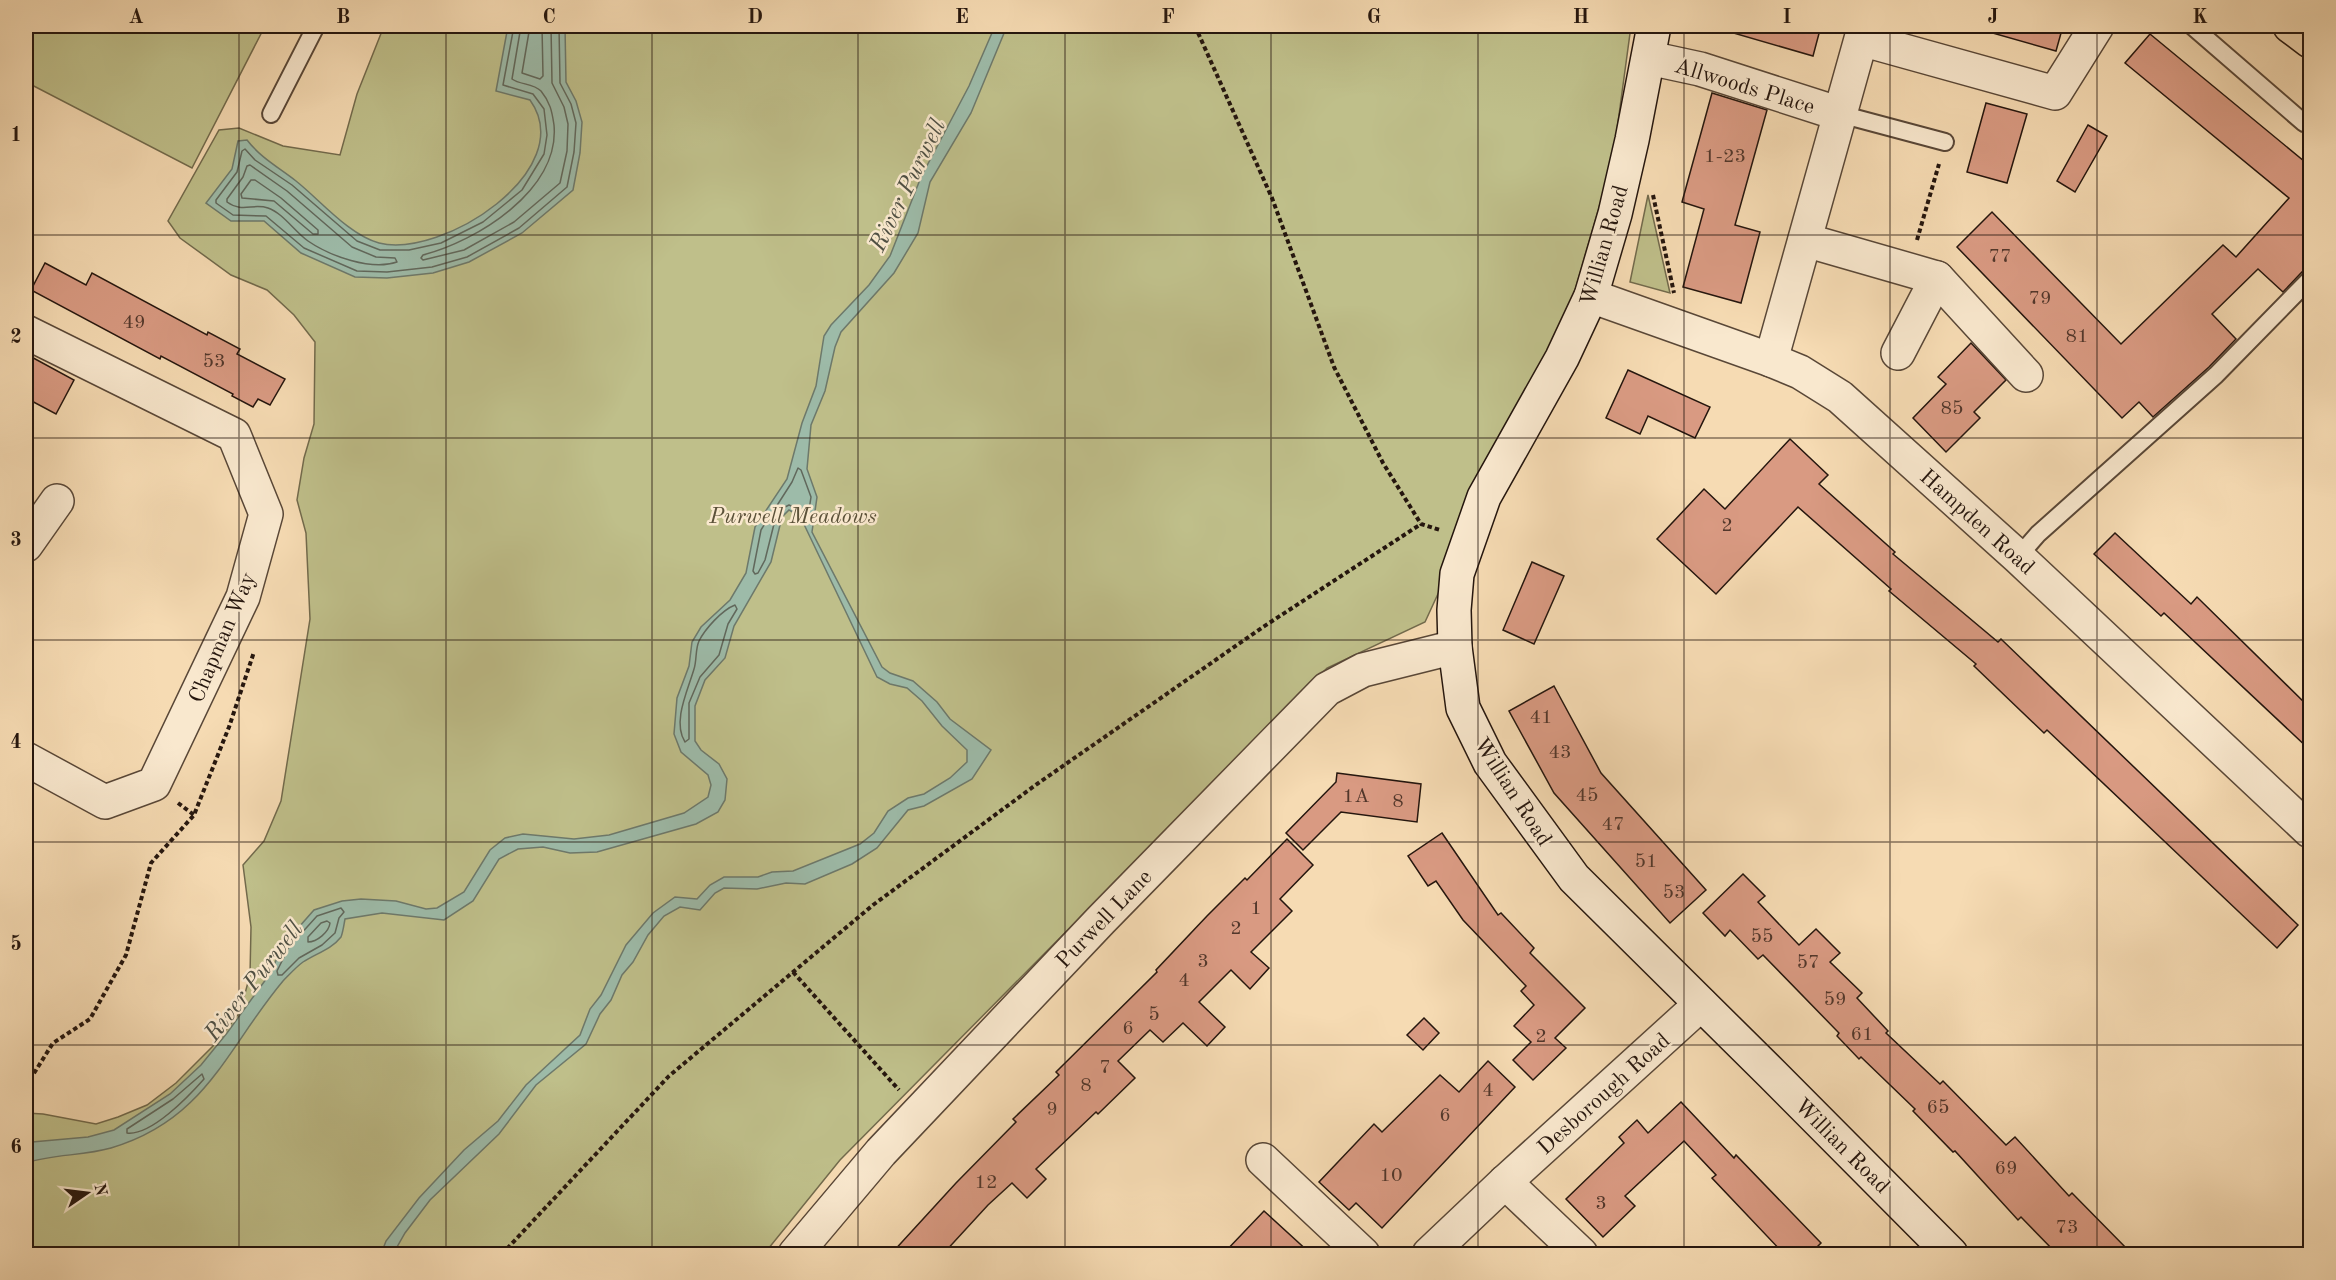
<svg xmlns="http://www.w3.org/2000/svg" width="2336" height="1280" viewBox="0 0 2336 1280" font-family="'Old Standard TT',serif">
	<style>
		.green { fill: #bfbf8a; stroke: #726a4c; stroke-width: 1.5 }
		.water { fill: #9dbba9; stroke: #6d796b; stroke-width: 1.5 }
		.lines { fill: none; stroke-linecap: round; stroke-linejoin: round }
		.shore { stroke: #61685c; stroke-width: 1.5 }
		.building { fill: #d99a82; stroke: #25160e; stroke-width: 1.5 }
		.lane-casing { stroke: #594737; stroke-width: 20 }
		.street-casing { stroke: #594737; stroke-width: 36 }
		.secondary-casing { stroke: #25160e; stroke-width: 36 }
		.primary-casing { stroke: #25160e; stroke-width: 36 }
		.path { stroke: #25160e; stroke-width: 4; stroke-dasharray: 4.5 3; stroke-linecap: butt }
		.lane { stroke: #f9e8ce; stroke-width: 16 }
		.street { stroke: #f9e8ce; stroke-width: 33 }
		.secondary { stroke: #f9e8ce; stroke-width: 33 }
		.primary { stroke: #f6dbb3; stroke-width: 33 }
		.grid { fill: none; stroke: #25160e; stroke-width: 1.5; stroke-opacity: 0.55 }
		.labels { text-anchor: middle; stroke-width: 5; stroke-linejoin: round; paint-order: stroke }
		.number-label { font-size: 20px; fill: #52372b }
		.street-label { font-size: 22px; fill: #25160e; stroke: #f9e8ce }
		.park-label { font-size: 22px; font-style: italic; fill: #5b5139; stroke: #f9e8ce }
		.water-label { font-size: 24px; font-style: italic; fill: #4f5044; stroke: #f9e8ce }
		.neatline { fill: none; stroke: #25160e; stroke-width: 2 }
		.grid-label { font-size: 20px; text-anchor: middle; font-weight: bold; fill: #25160e }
	</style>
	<rect width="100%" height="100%" fill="#f6dbb3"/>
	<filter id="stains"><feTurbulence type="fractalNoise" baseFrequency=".00333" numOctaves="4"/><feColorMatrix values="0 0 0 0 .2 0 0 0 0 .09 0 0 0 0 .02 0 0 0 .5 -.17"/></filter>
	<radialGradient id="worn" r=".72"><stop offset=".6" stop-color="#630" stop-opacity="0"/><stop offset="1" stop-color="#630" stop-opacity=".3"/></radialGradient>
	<g class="green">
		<polygon points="26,26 265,26 192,168 26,82"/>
		<polygon points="384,26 1631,26 1613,159 1570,308 1425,622 1327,668 840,1160 764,1254 26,1254 26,1113 43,1114 96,1124 118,1117 147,1105 176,1083 216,1043 240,1012 250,975 251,927 243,865 264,841 281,801 310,619 306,533 297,500 304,458 314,424 315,342 294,315 267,290 231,275 180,238 168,221 219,130 239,128 283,146 340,155 357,94"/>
		<polygon points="1648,195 1670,293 1630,282"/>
	</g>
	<g class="water">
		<path d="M508,26H565L566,82L576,101L582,122L580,153L573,190L522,233L469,262L433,273L387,278L355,277L301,253L264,221H231L206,203L232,169L238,141L247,140C261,158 278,167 296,181C320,200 349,235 379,243C442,259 580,170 530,100L496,91Z"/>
		<path d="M995,26H1007L971,113L930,182L918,233L894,273L841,332L835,347L825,391L811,425L807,469L817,497L812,532L882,667L890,673L913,681L937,702L950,719L991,750L972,779L924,806L908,810L877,848L852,864L805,884L786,883L757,889L724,888L715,893L700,910L680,907L664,916L648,935L633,962L622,975L611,1000L600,1014L586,1044L536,1085L499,1134L430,1200L405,1233L393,1254H381L386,1241L419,1198L464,1150L498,1121L526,1085L580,1035L590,1009L601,995L626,945L653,913L675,897L697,899L710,885L724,877H758L772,872L793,871L860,844L874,833L888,811L908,798L924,794L950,778L967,762V750L942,726L922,701L907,688L890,684L877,677L800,516L789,510L782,517L771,562L734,626L725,658L705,680L695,706V741L701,750L719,764L727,779L725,800L718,812L696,824L597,852L570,853L543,847L518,849L499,859L473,901L444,920L382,913L345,919C344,924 343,932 341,937C332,949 315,954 303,962C296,967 289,975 283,981C226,1049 206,1120 111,1148C83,1156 53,1154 26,1163V1145L32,1142L88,1137L114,1130L170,1094L201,1065L227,1033L269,975L284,944L314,910L342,901L361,899L396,901L426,909L437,908L464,892L490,850L505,838L523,834L574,839L609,835L684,813L708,797L711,785L708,775L681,752L674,734L677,698L689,666L692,642L701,627L730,600L746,573L755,527L787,479L802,423L816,386L824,336L831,325L869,285L890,256L921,177L969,86Z"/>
	</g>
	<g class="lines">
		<g class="shore">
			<polyline points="514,26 503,85 533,94 544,109 547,135 544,154 522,190 483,222 441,243 409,250 380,250 357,241 292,185 255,160 245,149 242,151 237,172 216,200 216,203 233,215 266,216 304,248 357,271 387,272 432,267 467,257 519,228 567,187 574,152 576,123 571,104 560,83 559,26"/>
			<path d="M521,26L512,79C520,85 533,83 541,91C550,102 552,111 554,125C560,190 477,241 423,255L421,258L423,260L464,250L514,222L560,183L567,151L568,124L564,107L552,83L551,26"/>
			<polyline points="530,26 522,73 540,79 543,76 542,26"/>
			<path d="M250,165L287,191L352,247L376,257L395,258L397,262C371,271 330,256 308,241C295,232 283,213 268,208C253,203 242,213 227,202V199L243,177L247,166Z"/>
			<polygon points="251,180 255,180 281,198 318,230 318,234 313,234 274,201 242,198 241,194"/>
			<polygon points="798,468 801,470 811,497 809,510 805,512 789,505 777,511 776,507 792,482"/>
			<polygon points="774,513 776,516 765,560 758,573 755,574 753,571 761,530 771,514"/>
			<path d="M735,605L737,609L728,624L719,655L700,677L689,703V739L685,742C672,722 688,690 694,669C697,660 695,650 699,641C705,629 722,610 735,605Z"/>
			<polygon points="341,908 344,912 339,918 335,933 322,945 299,958 282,975 278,975 277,971 289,947 317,916"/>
			<path d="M327,921L330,923C329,932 317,942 308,942V937L321,923Z"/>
			<path d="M202,1074L204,1079C189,1096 151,1136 127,1133V1129L173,1099Z"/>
		</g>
	</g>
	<g class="building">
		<polygon points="1731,26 1821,26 1813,56 1730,32"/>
		<polygon points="1990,26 2063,26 2056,51 1989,32"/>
		<polygon points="2150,34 2310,166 2310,269 2302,272 2283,292 2258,269 2212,314 2236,339 2209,367 2153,417 2139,402 2122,418 1957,247 1992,212 2121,344 2223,245 2236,257 2289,198 2125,63"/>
		<polygon points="1712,93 1767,110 1735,225 1760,232 1741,303 1683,287 1704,209 1682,202"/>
		<polygon points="1986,103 2027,114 2007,183 1967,172"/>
		<polygon points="2088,125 2107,136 2075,192 2057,181"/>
		<polygon points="45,263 86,285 92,273 207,335 208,332 240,349 237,354 285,379 270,405 258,399 253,407 232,396 233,394 161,356 160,359 31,290"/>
		<polygon points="1971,343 2006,380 1974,412 1980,418 1946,452 1913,418 1946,384 1938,377"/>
		<polygon points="26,354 74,380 56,414 26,398"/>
		<polygon points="1628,370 1710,407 1695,438 1648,416 1640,434 1606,418"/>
		<polygon points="1790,439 1828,475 1819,484 1895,552 1893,554 1998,642 2001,639 2298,925 2277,948 2047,730 2044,733 1974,666 1976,664 1889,591 1891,589 1798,507 1716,594 1657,539 1704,489 1725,509"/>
		<polygon points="2115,533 2191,604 2197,597 2310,708 2310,750 2164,613 2161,616 2094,554"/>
		<polygon points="1532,562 1564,576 1534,644 1503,630"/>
		<polygon points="1554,686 1601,773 1706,890 1670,923 1554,793 1509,711"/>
		<polygon points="1337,773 1421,784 1417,822 1341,812 1303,850 1286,833 1336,782"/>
		<polygon points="1442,833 1498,915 1501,913 1534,948 1530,953 1585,1008 1555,1038 1566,1048 1533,1080 1513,1060 1531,1042 1514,1026 1534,1005 1521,991 1526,986 1463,920 1436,881 1428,886 1408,856"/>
		<polygon points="1287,839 1313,865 1280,899 1292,911 1251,952 1269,968 1250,989 1231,970 1199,1002 1225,1027 1207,1046 1183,1023 1163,1042 1150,1030 1118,1061 1135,1078 1098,1114 1096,1112 1036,1169 1046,1179 1027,1198 1012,1183 988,1205 943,1254 891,1254 956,1183 1016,1122 1013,1119 1059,1075 1056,1072 1157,972 1156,970 1207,916 1245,878 1247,880"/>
		<polygon points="1743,874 1765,896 1758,902 1799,945 1816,929 1840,953 1830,962 1862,993 1857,998 1888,1031 1886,1033 1940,1084 1943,1081 2006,1145 2015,1137 2069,1196 2072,1193 2132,1254 2057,1254 2021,1217 2018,1220 1955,1151 1953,1152 1913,1111 1915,1109 1861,1057 1859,1059 1837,1036 1839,1033 1763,955 1758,959 1730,930 1725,936 1703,913"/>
		<polygon points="1424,1018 1439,1033 1423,1050 1407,1035"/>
		<polygon points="1488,1061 1515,1087 1382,1228 1356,1203 1349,1210 1319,1182 1374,1124 1382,1132 1440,1075 1459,1092"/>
		<polygon points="1681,1102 1734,1158 1736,1155 1821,1243 1810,1254 1784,1254 1712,1178 1716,1175 1684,1141 1625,1196 1635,1206 1603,1237 1566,1199 1624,1143 1619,1137 1637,1120 1648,1133"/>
		<polygon points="1264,1211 1311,1254 1223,1254"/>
	</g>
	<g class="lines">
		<defs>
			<g id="lane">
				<polyline points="2192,26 2304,123 2310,120"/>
				<polyline points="271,114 316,26"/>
				<polyline points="1840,114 1945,142"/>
				<polyline points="2018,557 2038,534 2216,375 2310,279"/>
			</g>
			<g id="street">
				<polyline points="1649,58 1700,69 1840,114 1771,360"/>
				<polyline points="1840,114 1861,39 2055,93 2097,26"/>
				<polyline points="1805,240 1937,278 2026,375"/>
				<polyline points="1591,296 1771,360 1800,372 1840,397 2018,557 2310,831"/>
				<polyline points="26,332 234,435 266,514 243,597 154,784 105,802 26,759"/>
				<polyline points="1898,353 1937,278"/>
				<polyline points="26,545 57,501"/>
				<polyline points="1263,1160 1363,1254"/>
				<polyline points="1505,1182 1581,1254"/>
				<polyline points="795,1254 881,1152 1101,920 1327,689 1363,670 1455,647"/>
				<polyline points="1429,1254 1505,1182 1701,1004"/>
			</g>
			<polyline id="secondary" points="1654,26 1632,140 1615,214 1591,296 1562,358 1484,497 1457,574 1454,610 1455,647 1463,708 1490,763 1574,878 1772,1074 1951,1254"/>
			<polyline id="primary" points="2290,26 2310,41"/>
		</defs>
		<use href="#lane" class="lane-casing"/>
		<use href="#street" class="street-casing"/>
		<use href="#secondary" class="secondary-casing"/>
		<use href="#primary" class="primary-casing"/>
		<g class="path">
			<polyline points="1195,26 1272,198 1334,367 1383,463 1421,524 1440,530"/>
			<polyline points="1653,195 1674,293"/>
			<polyline points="1917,240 1939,164"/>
			<polyline points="178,803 194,815"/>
			<polyline points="793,972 899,1090"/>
			<polyline points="26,1086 53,1043 90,1019 126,955 151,863 194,815 229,727 254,652"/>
			<polyline points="502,1254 669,1076 873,905 1037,784 1263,627 1421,524"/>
		</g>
		<use href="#lane" class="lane"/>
		<use href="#street" class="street"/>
		<use href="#secondary" class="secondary"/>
		<use href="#primary" class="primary"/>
	</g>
	<path class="grid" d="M239,26V1254M446,26V1254M652,26V1254M858,26V1254M1065,26V1254M1271,26V1254M1478,26V1254M1684,26V1254M1890,26V1254M2097,26V1254M26,235H2310M26,438H2310M26,640H2310M26,842H2310M26,1045H2310"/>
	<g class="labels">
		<g class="number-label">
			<text x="1725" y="162">1-23</text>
			<text x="2000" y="262">77</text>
			<text x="2040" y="304">79</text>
			<text x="134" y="328">49</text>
			<text x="2077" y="342">81</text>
			<text x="214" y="367">53</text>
			<text x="1952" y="414">85</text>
			<text x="1727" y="531">2</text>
			<text x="1541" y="723">41</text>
			<text x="1560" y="758">43</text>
			<text x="1587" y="801">45</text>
			<text x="1356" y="802">1A</text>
			<text x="1398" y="807">8</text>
			<text x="1613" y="830">47</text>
			<text x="1646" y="867">51</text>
			<text x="1674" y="898">53</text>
			<text x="1256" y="914">1</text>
			<text x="1236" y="934">2</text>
			<text x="1762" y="942">55</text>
			<text x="1203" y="967">3</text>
			<text x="1808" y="968">57</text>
			<text x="1184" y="986">4</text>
			<text x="1835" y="1005">59</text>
			<text x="1154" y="1020">5</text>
			<text x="1128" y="1034">6</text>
			<text x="1862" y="1040">61</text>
			<text x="1541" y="1042">2</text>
			<text x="1105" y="1073">7</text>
			<text x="1086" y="1091">8</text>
			<text x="1488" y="1096">4</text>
			<text x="1938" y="1113">65</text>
			<text x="1052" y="1115">9</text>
			<text x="1445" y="1121">6</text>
			<text x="2006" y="1174">69</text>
			<text x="1391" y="1181">10</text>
			<text x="986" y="1188">12</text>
			<text x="1601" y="1209">3</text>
			<text x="2067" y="1233">73</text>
		</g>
		<g class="street-label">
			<text transform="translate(1745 85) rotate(17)" y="8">Allwoods Place</text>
			<text transform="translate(1603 245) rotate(-74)" y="8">Willian Road</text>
			<text transform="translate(1978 521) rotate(42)" y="8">Hampden Road</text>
			<text transform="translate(221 637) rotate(-67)" y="8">Chapman Way</text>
			<text transform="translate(1514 791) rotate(57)" y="8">Willian Road</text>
			<text transform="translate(1103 918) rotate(-46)" y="8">Purwell Lane</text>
			<text transform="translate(1603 1093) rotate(-42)" y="8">Desborough Road</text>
			<text transform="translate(1843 1145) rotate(45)" y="8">Willian Road</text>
		</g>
		<g class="park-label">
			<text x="793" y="523">Purwell Meadows</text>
		</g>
		<g class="water-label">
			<text transform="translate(907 185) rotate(-64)" y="8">River Purwell</text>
			<text transform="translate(253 981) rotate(-52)" y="8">River Purwell</text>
		</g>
	</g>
	<rect width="2336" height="1280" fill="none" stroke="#f6dbb3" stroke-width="66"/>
	<g transform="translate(87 1193) rotate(76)" stroke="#f9e8ce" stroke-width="4.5" paint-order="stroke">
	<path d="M0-4.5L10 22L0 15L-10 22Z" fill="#25160e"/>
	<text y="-9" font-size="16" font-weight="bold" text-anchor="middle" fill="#25160e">N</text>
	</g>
	<rect x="33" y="33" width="2270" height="1214" class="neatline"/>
	<g class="grid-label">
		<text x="136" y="23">A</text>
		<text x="343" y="23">B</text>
		<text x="549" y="23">C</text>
		<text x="755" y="23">D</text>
		<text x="962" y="23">E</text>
		<text x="1168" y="23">F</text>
		<text x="1374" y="23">G</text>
		<text x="1581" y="23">H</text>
		<text x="1787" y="23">I</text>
		<text x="1993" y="23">J</text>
		<text x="2200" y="23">K</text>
		<text x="16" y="141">1</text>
		<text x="16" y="343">2</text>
		<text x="16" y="546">3</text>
		<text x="16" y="748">4</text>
		<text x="16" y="950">5</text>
		<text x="16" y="1153">6</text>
	</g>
	<rect width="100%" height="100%" filter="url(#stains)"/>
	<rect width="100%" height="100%" fill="url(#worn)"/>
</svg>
